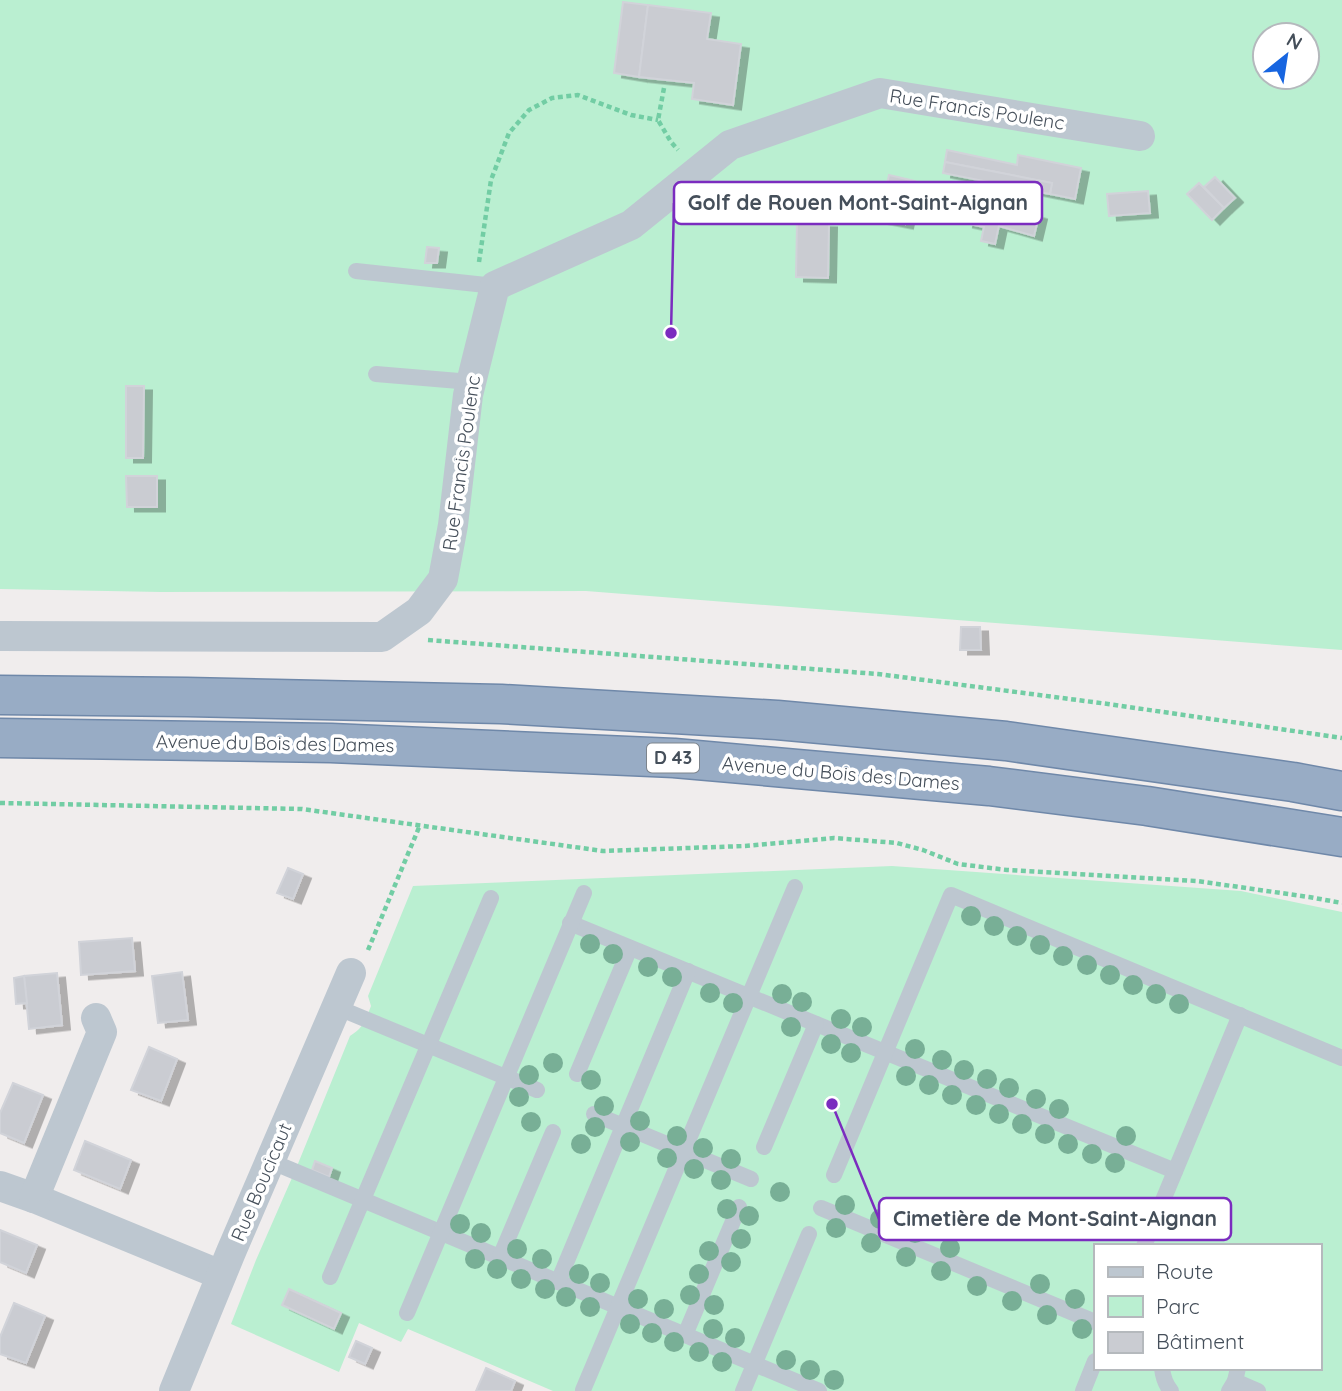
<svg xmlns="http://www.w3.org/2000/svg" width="1342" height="1391" viewBox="0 0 1342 1391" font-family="Quicksand,sans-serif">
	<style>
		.green { fill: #baefd1; fill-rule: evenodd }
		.building { fill: #caccd2; stroke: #d1d3d9; stroke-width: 2; filter: url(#shadow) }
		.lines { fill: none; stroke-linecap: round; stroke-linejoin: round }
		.trunk-casing { stroke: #6f88a9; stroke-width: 41 }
		.path { stroke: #72cda4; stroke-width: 4.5; stroke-dasharray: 5 3.5; stroke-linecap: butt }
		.service { stroke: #bdc7d0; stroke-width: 16 }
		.minor { stroke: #bdc7d0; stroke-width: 30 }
		.trunk { stroke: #98acc5; stroke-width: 38 }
		.tree { fill: #78af96 }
		.labels { text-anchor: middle; stroke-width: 7; stroke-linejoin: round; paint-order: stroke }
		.shield { fill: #fff; stroke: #7d848c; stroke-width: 2 }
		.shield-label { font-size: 18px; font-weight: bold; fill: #454f5a }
		.street-label { font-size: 19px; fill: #454f5a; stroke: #fff }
		.leader { fill: none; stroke: #7b2cbf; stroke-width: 2.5 }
		.callout-dot { fill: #7b2cbf; stroke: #fff; stroke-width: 2.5 }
		.callout { fill: #fff; stroke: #7b2cbf; stroke-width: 2.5 }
		.callout-label { font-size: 21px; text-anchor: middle; font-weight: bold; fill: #454f5a }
	</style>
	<defs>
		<filter id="shadow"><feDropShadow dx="8" dy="4.5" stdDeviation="0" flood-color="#0004"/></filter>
	</defs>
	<rect width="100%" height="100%" fill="#f0eded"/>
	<g class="green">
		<path d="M0,0H1342V650L586,591L161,592L0,589ZM1265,35H1307V77H1265Z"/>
		<path d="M892,866L1241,891L1342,912V1391H553L408,1329L401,1342L359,1323L339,1372L231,1324L256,1260L295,1171L350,1036C364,1027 365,1021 371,1006L368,996L413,886ZM1095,1246H1319V1368H1095Z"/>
	</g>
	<g class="building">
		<polygon points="623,2 648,5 639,77 614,73"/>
		<polygon points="648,5 711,13 707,39 741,44 733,105 692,99 694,83 639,77"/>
		<polygon points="947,150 1017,165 1018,155 1081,168 1075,199 1050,194 1052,183 945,162"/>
		<polygon points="945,162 1052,183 1050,194 943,173"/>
		<polygon points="889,175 915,181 905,224 879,219"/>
		<polygon points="1215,177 1235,198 1224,208 1204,187"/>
		<polygon points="1199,183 1224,208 1212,220 1187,194"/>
		<polygon points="1148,191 1150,213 1109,216 1107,194"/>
		<polygon points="971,194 1004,202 995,244 981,241 984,227 965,223"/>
		<polygon points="1004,205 1039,215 1034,236 999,226"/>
		<polygon points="797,222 829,223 828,278 796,277"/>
		<polygon points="427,247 439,248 437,263 425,263"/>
		<polygon points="126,386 144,386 143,458 126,458"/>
		<polygon points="126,476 157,476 157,507 127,507"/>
		<polygon points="961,627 980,627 981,650 960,650"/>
		<polygon points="288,868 303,874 293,899 277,893"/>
		<polygon points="132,938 135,971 81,975 79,942"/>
		<polygon points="182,972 188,1020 158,1023 152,976"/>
		<polygon points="57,973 62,1025 29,1029 24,976"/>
		<polygon points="24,976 27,1003 16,1004 14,978"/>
		<polygon points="149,1047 177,1059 161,1101 131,1090"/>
		<polygon points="13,1083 43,1095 24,1143 0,1133 0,1113"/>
		<polygon points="85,1141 131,1160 120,1189 74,1170"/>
		<polygon points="315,1161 332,1168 329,1177 312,1170"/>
		<polygon points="0,1230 37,1245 26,1273 0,1262"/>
		<polygon points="289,1289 341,1313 334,1329 282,1305"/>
		<polygon points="14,1303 45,1316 26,1363 0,1354 0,1337"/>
		<polygon points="356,1341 372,1348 365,1364 349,1357"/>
		<polygon points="486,1368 515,1381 511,1391 476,1391"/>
	</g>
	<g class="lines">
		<defs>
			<g id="trunk">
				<polyline points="0,695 187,697 501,704 777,720 1006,741 1293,782 1342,791"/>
				<polyline points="0,738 331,743 674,758 989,786 1147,806 1342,837"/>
			</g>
		</defs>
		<use href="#trunk" class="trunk-casing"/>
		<g class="path">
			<polyline points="664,88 658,120 671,142 678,150"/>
			<polyline points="479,262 491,180 509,133 529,110 552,98 578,95 631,115 658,120"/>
			<polyline points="428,640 878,674 1108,704 1342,738"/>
			<polyline points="0,803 302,809 603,851 745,846 834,838 897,843 923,850 958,864 1007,870 1197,881 1309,897 1342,903"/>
			<polyline points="368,950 420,825"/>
		</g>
		<g class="service">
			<polyline points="356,271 495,286"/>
			<polyline points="376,374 471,382"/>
			<polyline points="570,923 1175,1171"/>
			<polyline points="336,1007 537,1090"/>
			<polyline points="577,1074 630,948"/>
			<polyline points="594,1114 751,1179"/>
			<polyline points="764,1147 816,1024"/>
			<polyline points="270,1161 819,1391"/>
			<polyline points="834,1175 951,895 1342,1058"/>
			<polyline points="821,1208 1095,1322"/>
			<polyline points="1144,1246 1240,1015"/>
			<polyline points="500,1257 553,1132"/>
			<polyline points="330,1277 491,898"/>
			<polyline points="558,1282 688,971"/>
			<polyline points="407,1313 584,893"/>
			<polyline points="685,1335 739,1207"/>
			<path d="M1162,1368C1163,1377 1165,1384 1171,1391"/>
			<polyline points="1235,1381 1258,1391"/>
			<polyline points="583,1390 795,887"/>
			<polyline points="743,1391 809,1234"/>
			<polyline points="1083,1391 1095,1361"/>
			<polyline points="1229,1391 1235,1381 1238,1368"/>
		</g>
		<g class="minor">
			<polyline points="0,636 382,637 419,611 443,579 453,525 468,395 495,286 631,225 730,145 880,93 1140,136"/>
			<polyline points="0,1186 34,1198 221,1275"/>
			<polyline points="34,1198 102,1032 96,1018"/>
			<polyline points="174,1391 231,1252 351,973"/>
		</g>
		<use href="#trunk" class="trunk"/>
	</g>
	<g class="tree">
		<circle cx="971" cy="916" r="10"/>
		<circle cx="994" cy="926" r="10"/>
		<circle cx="1017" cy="936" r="10"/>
		<circle cx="590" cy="944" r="10"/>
		<circle cx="1040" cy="945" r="10"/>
		<circle cx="613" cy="954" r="10"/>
		<circle cx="1063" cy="956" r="10"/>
		<circle cx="1087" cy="965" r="10"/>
		<circle cx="648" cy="967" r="10"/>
		<circle cx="1110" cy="975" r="10"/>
		<circle cx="672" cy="977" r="10"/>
		<circle cx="1133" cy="985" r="10"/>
		<circle cx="710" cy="993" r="10"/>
		<circle cx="782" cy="994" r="10"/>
		<circle cx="1156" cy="994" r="10"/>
		<circle cx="802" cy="1002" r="10"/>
		<circle cx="733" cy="1003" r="10"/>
		<circle cx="1179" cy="1004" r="10"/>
		<circle cx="841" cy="1019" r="10"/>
		<circle cx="791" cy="1027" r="10"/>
		<circle cx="862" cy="1027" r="10"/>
		<circle cx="831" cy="1044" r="10"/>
		<circle cx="915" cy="1049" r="10"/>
		<circle cx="851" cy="1053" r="10"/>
		<circle cx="942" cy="1060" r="10"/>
		<circle cx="553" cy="1063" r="10"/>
		<circle cx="964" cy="1070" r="10"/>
		<circle cx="529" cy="1075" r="10"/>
		<circle cx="906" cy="1076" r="10"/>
		<circle cx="987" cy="1079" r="10"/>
		<circle cx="591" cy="1080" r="10"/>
		<circle cx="929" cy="1085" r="10"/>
		<circle cx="1009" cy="1088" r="10"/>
		<circle cx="952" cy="1095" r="10"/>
		<circle cx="519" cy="1097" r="10"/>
		<circle cx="1036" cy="1099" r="10"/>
		<circle cx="976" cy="1105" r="10"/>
		<circle cx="604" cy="1106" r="10"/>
		<circle cx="1059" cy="1109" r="10"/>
		<circle cx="999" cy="1114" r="10"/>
		<circle cx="640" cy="1121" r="10"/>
		<circle cx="531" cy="1122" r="10"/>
		<circle cx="1022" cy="1124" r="10"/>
		<circle cx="595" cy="1127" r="10"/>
		<circle cx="1045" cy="1134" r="10"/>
		<circle cx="677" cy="1136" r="10"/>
		<circle cx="1126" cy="1136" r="10"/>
		<circle cx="630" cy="1142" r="10"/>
		<circle cx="581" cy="1144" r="10"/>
		<circle cx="1068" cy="1144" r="10"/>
		<circle cx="703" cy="1148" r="10"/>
		<circle cx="1092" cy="1154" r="10"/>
		<circle cx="667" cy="1158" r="10"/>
		<circle cx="731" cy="1159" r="10"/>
		<circle cx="1115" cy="1163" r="10"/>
		<circle cx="694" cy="1169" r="10"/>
		<circle cx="721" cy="1180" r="10"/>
		<circle cx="780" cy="1192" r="10"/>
		<circle cx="845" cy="1205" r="10"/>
		<circle cx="727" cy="1209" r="10"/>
		<circle cx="749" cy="1216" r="10"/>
		<circle cx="880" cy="1219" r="10"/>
		<circle cx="460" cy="1224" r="10"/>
		<circle cx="836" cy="1228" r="10"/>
		<circle cx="481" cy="1233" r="10"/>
		<circle cx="915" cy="1233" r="10"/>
		<circle cx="741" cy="1239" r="10"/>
		<circle cx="871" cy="1243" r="10"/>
		<circle cx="950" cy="1248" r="10"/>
		<circle cx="517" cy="1249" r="10"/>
		<circle cx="709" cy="1251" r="10"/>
		<circle cx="906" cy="1257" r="10"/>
		<circle cx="475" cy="1259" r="10"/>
		<circle cx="542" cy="1259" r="10"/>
		<circle cx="731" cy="1262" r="10"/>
		<circle cx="497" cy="1269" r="10"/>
		<circle cx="941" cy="1271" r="10"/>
		<circle cx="579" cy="1274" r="10"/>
		<circle cx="699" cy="1274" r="10"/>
		<circle cx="521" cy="1279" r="10"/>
		<circle cx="600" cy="1283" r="10"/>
		<circle cx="1040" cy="1284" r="10"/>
		<circle cx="977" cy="1286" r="10"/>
		<circle cx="545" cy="1289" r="10"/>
		<circle cx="690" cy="1295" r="10"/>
		<circle cx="566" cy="1297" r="10"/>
		<circle cx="638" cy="1299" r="10"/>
		<circle cx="1075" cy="1299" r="10"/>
		<circle cx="1012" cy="1301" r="10"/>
		<circle cx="714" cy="1305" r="10"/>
		<circle cx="590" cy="1307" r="10"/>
		<circle cx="664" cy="1309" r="10"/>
		<circle cx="1047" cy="1315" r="10"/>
		<circle cx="630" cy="1324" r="10"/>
		<circle cx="713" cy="1329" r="10"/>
		<circle cx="1082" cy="1329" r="10"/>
		<circle cx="652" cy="1333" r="10"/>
		<circle cx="735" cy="1338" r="10"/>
		<circle cx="674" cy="1342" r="10"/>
		<circle cx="699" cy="1352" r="10"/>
		<circle cx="786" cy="1360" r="10"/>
		<circle cx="722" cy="1362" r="10"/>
		<circle cx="810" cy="1370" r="10"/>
		<circle cx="834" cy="1380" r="10"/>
	</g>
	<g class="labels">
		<rect class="shield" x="647" y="743.5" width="52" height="29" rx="5"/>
		<g class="shield-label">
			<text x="673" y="764">D 43</text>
		</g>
		<g class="street-label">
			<text transform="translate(977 109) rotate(9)" y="7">Rue Francis Poulenc</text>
			<text transform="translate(461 463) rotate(-82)" y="7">Rue Francis Poulenc</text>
			<text transform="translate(275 743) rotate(1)" y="7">Avenue du Bois des Dames</text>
			<text transform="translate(841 773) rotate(5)" y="7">Avenue du Bois des Dames</text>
			<text transform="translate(261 1182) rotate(-67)" y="7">Rue Boucicaut</text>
		</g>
	</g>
	<path class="leader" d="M671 333L674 203M832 1104L879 1219"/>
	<g class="callout-dot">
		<circle cx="671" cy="333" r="7"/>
		<circle cx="832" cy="1104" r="7"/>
	</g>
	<g class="callout">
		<rect x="674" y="182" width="368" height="42" rx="7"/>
		<rect x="879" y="1198" width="352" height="42" rx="7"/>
	</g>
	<g class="callout-label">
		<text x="858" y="210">Golf de Rouen Mont-Saint-Aignan</text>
		<text x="1055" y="1226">Cimetière de Mont-Saint-Aignan</text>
	</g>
	<rect x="1094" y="1244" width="228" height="126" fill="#ffffff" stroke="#b5b9bd" stroke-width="2"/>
	<rect x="1108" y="1267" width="35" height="10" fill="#bdc7d0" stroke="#b5b9bd" stroke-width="2"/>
	<text x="1156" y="1279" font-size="21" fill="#454f5a">Route</text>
	<rect x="1108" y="1296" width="35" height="21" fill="#baefd1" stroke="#b5b9bd" stroke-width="2"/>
	<text x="1156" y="1314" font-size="21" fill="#454f5a">Parc</text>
	<rect x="1108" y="1332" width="35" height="21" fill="#caccd2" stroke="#b5b9bd" stroke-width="2"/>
	<text x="1156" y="1349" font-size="21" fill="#454f5a">Bâtiment</text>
	<g transform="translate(1286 56) rotate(30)"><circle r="33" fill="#ffffff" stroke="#b5b9bd" stroke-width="2"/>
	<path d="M0-5L12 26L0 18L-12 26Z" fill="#1765e0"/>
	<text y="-10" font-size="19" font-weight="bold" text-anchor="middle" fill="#454f5a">N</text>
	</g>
</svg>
